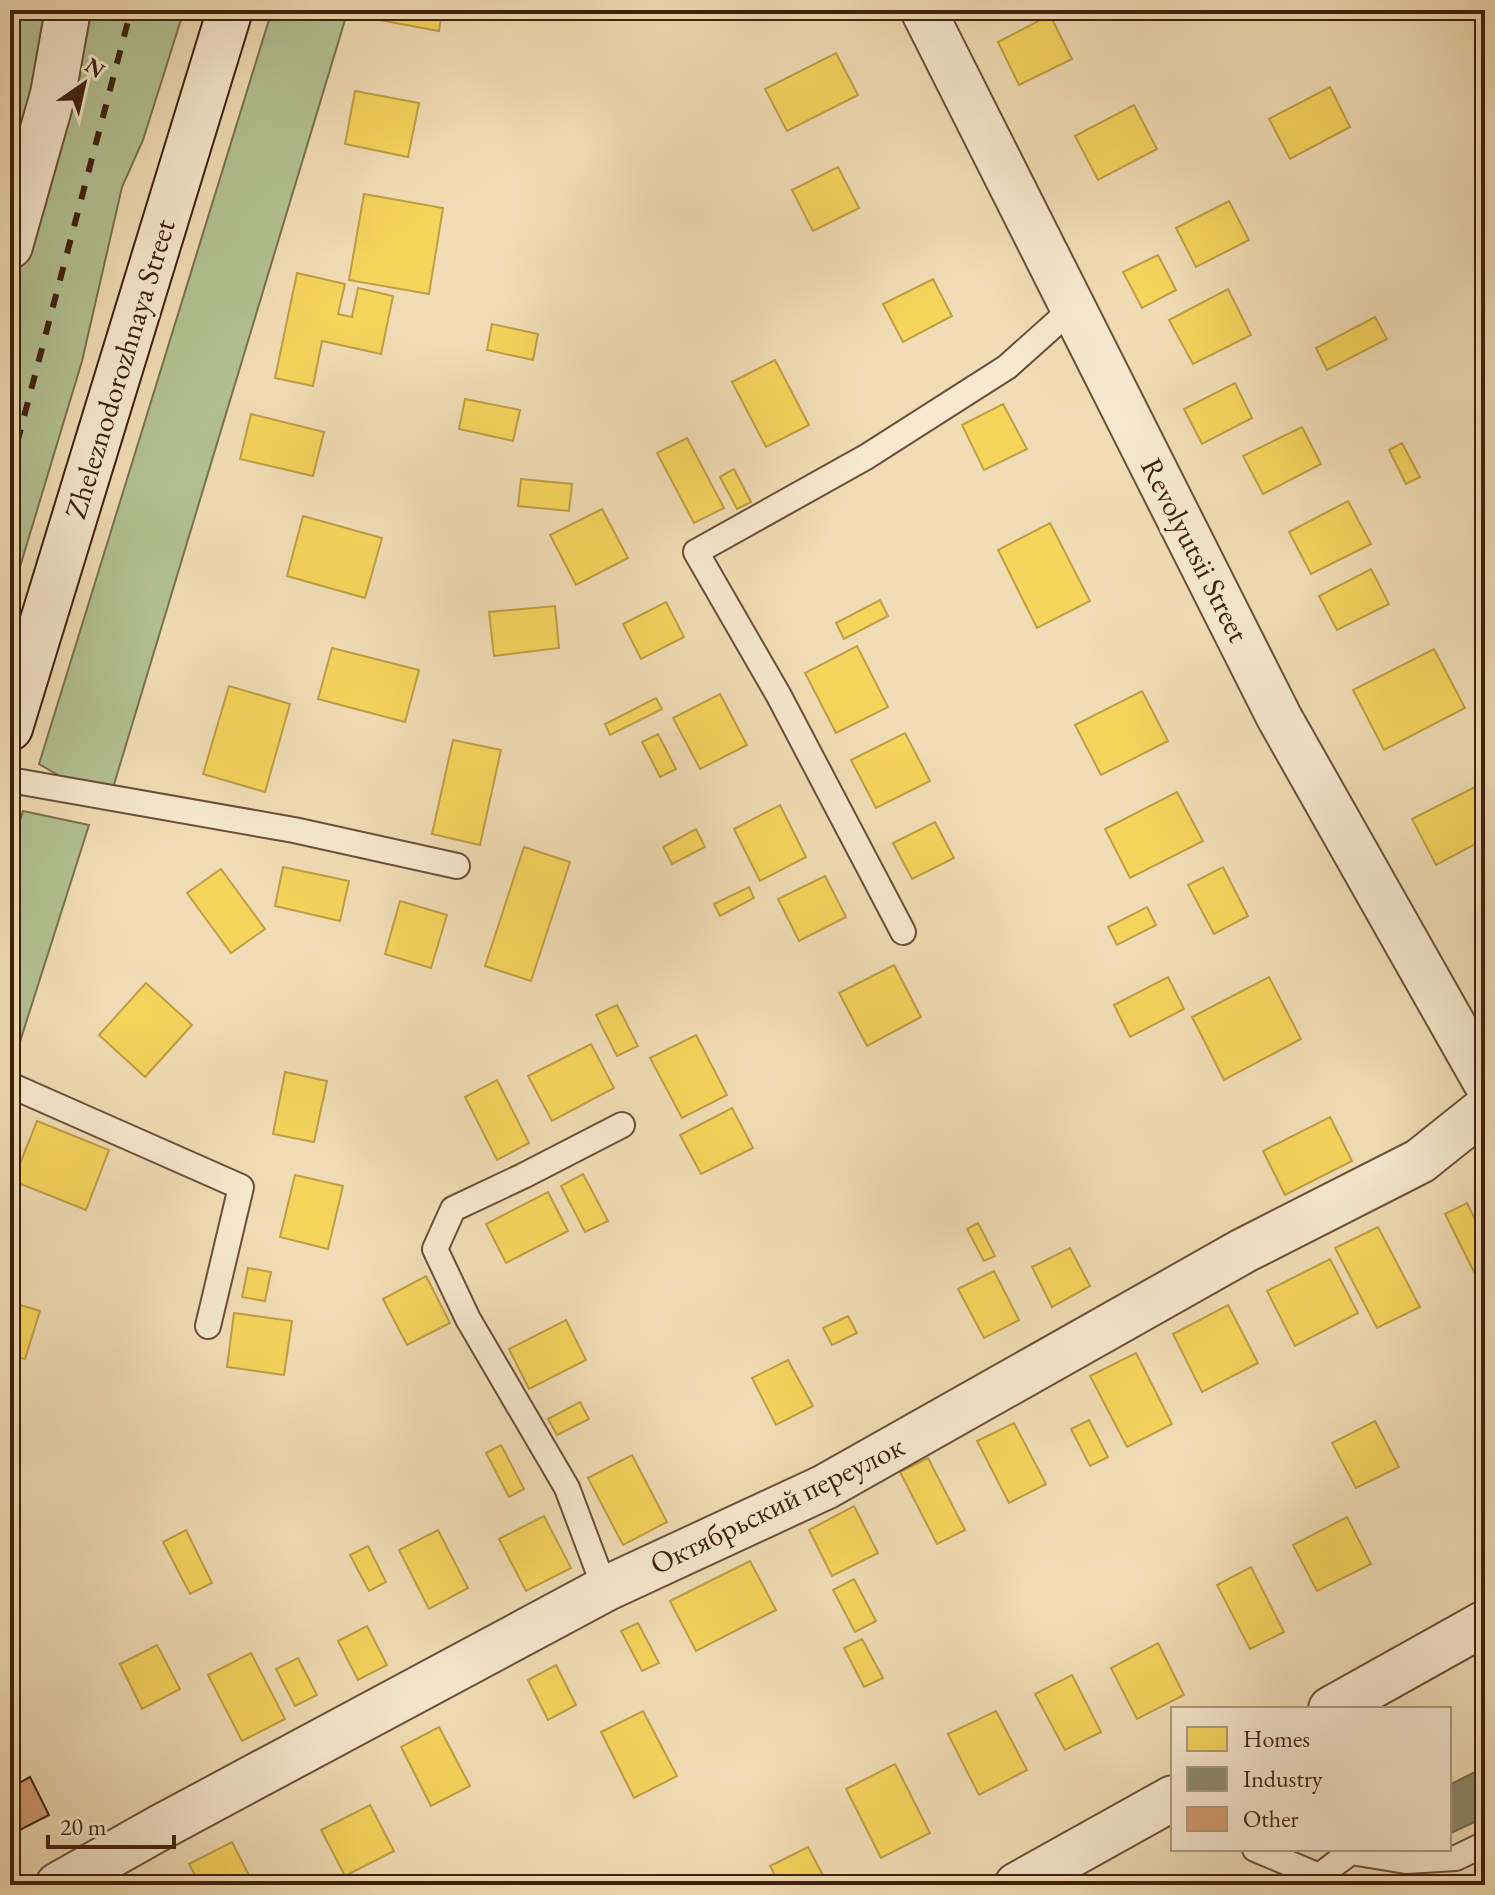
<svg xmlns="http://www.w3.org/2000/svg" width="1495" height="1895" viewBox="0 0 1495 1895" font-family="'EB Garamond',serif">
	<style>
		.green { fill: #b3c293; stroke: #7a7152; stroke-width: 2 }
		.homes { fill: #f6d55c; stroke: #bf9f45; stroke-width: 2 }
		.industry { fill: #8c8c6e; stroke: #756c52; stroke-width: 2 }
		.building { fill: #d49d71; stroke: #402010; stroke-width: 2 }
		.lines { fill: none; stroke-linecap: round; stroke-linejoin: round }
		.lane-casing { stroke: #6c4f39; stroke-width: 28 }
		.street-casing { stroke: #6c4f39; stroke-width: 48 }
		.secondary-casing { stroke: #402010; stroke-width: 48 }
		.lane { stroke: #f6e9cf; stroke-width: 24 }
		.street { stroke: #f6e9cf; stroke-width: 44 }
		.secondary { stroke: #f6e9cf; stroke-width: 44 }
		.rail { stroke: #402010; stroke-width: 6; stroke-dasharray: 14 14; stroke-linecap: butt }
		.labels { text-anchor: middle; stroke-width: 8; stroke-linejoin: round; paint-order: stroke }
		.street-label { font-size: 30px; fill: #402010; stroke: #f6e9cf }
	</style>
	<rect width="100%" height="100%" fill="#f1ddb5"/>
	<filter id="stains"><feTurbulence type="fractalNoise" baseFrequency=".0025" numOctaves="4"/><feColorMatrix values="0 0 0 0 .2 0 0 0 0 .09 0 0 0 0 .02 0 0 0 .5 -.17"/></filter>
	<radialGradient id="worn" r=".72"><stop offset=".6" stop-color="#630" stop-opacity="0"/><stop offset="1" stop-color="#630" stop-opacity=".3"/></radialGradient>
	<g class="green">
		<polygon points="10,10 55,10 10,187"/>
		<polygon points="85,10 184,10 143,140 122,187 82,361 10,600 10,289 58,124"/>
		<polygon points="272,10 348,10 112,791 60,776 39,764"/>
		<polygon points="23,811 89,825 10,1073 10,853"/>
	</g>
	<g class="homes">
		<polygon points="369,10 442,10 439,31 368,18"/>
		<polygon points="1050,15 1072,59 1019,85 998,42"/>
		<polygon points="836,53 858,95 787,131 765,89"/>
		<polygon points="1330,87 1350,127 1290,159 1269,119"/>
		<polygon points="355,91 419,103 408,157 345,144"/>
		<polygon points="1134,105 1157,149 1098,180 1075,136"/>
		<polygon points="838,167 859,208 813,231 792,190"/>
		<polygon points="364,194 443,208 429,294 349,280"/>
		<polygon points="1229,201 1249,240 1196,267 1176,228"/>
		<polygon points="1158,255 1176,290 1142,308 1123,272"/>
		<polygon points="297,273 345,284 338,314 352,317 358,288 393,296 381,354 322,341 313,386 275,378"/>
		<polygon points="933,279 952,316 903,342 883,304"/>
		<polygon points="1228,289 1251,335 1193,364 1169,320"/>
		<polygon points="1375,317 1387,339 1327,370 1316,348"/>
		<polygon points="492,324 538,334 533,360 487,350"/>
		<polygon points="775,360 809,425 766,447 732,382"/>
		<polygon points="1235,383 1252,418 1202,444 1184,409"/>
		<polygon points="465,399 520,410 513,441 459,429"/>
		<polygon points="1003,404 1027,449 984,470 962,425"/>
		<polygon points="251,414 324,432 313,476 240,459"/>
		<polygon points="1302,427 1321,464 1263,494 1243,456"/>
		<polygon points="687,438 724,508 694,523 657,453"/>
		<polygon points="1402,443 1420,477 1406,484 1389,450"/>
		<polygon points="734,469 751,502 737,509 720,477"/>
		<polygon points="521,479 572,484 569,511 518,506"/>
		<polygon points="1348,501 1371,544 1311,574 1289,532"/>
		<polygon points="602,509 628,558 576,585 550,535"/>
		<polygon points="303,516 382,538 365,598 287,576"/>
		<polygon points="1050,523 1090,601 1037,628 998,550"/>
		<polygon points="1371,569 1389,604 1337,630 1319,596"/>
		<polygon points="880,600 888,616 844,639 836,623"/>
		<polygon points="666,602 684,637 641,659 623,624"/>
		<polygon points="555,606 559,648 494,656 489,612"/>
		<polygon points="857,646 888,707 836,733 805,673"/>
		<polygon points="332,648 419,670 405,722 318,699"/>
		<polygon points="1434,649 1465,708 1384,750 1353,690"/>
		<polygon points="229,686 290,704 265,792 203,774"/>
		<polygon points="1142,691 1168,741 1101,775 1075,725"/>
		<polygon points="720,694 747,745 700,769 673,718"/>
		<polygon points="656,698 662,709 610,735 605,724"/>
		<polygon points="905,733 930,781 876,808 851,760"/>
		<polygon points="658,734 676,769 660,777 642,742"/>
		<polygon points="453,740 501,750 480,845 432,834"/>
		<polygon points="1485,782 1485,839 1436,865 1412,819"/>
		<polygon points="1177,792 1203,841 1130,878 1105,829"/>
		<polygon points="780,805 806,857 760,881 734,829"/>
		<polygon points="935,822 954,858 912,879 893,843"/>
		<polygon points="696,829 705,847 672,864 663,847"/>
		<polygon points="524,847 570,862 531,981 485,966"/>
		<polygon points="283,867 349,881 340,921 275,906"/>
		<polygon points="1223,867 1248,916 1214,934 1188,885"/>
		<polygon points="221,869 265,929 231,953 187,893"/>
		<polygon points="825,876 846,917 799,941 778,899"/>
		<polygon points="749,887 754,898 720,916 714,904"/>
		<polygon points="400,901 447,915 431,968 385,954"/>
		<polygon points="1147,907 1156,925 1117,945 1108,927"/>
		<polygon points="894,965 921,1017 867,1046 839,993"/>
		<polygon points="1168,977 1184,1009 1130,1037 1114,1005"/>
		<polygon points="1269,977 1301,1039 1224,1080 1192,1017"/>
		<polygon points="146,983 192,1025 145,1077 99,1035"/>
		<polygon points="617,1005 638,1046 617,1056 596,1015"/>
		<polygon points="696,1035 727,1095 682,1118 650,1058"/>
		<polygon points="591,1044 614,1088 552,1121 528,1076"/>
		<polygon points="285,1072 327,1081 314,1142 273,1134"/>
		<polygon points="497,1080 529,1143 497,1160 465,1097"/>
		<polygon points="732,1108 753,1148 701,1174 680,1135"/>
		<polygon points="1330,1117 1352,1161 1285,1195 1263,1151"/>
		<polygon points="37,1121 109,1150 86,1210 13,1181"/>
		<polygon points="583,1174 608,1221 585,1232 561,1186"/>
		<polygon points="295,1175 343,1186 328,1249 280,1237"/>
		<polygon points="548,1192 568,1231 506,1263 486,1224"/>
		<polygon points="1467,1203 1485,1239 1485,1266 1474,1272 1445,1214"/>
		<polygon points="978,1223 995,1256 984,1261 967,1229"/>
		<polygon points="1378,1227 1420,1307 1377,1328 1335,1248"/>
		<polygon points="1070,1248 1090,1286 1052,1307 1032,1267"/>
		<polygon points="1330,1259 1358,1313 1295,1346 1267,1291"/>
		<polygon points="248,1268 271,1272 265,1301 242,1297"/>
		<polygon points="994,1271 1019,1320 984,1338 958,1289"/>
		<polygon points="426,1276 450,1323 407,1345 383,1299"/>
		<polygon points="10,1302 40,1311 25,1359 10,1355"/>
		<polygon points="1228,1305 1258,1363 1202,1392 1173,1334"/>
		<polygon points="234,1313 292,1321 284,1375 227,1367"/>
		<polygon points="848,1316 857,1333 832,1345 823,1328"/>
		<polygon points="566,1320 586,1360 529,1389 509,1349"/>
		<polygon points="1136,1353 1172,1424 1127,1447 1090,1376"/>
		<polygon points="788,1360 813,1406 776,1425 752,1378"/>
		<polygon points="580,1402 589,1419 557,1435 548,1419"/>
		<polygon points="1089,1420 1108,1457 1090,1466 1071,1429"/>
		<polygon points="1375,1421 1399,1467 1356,1488 1332,1443"/>
		<polygon points="1014,1423 1046,1484 1009,1503 977,1441"/>
		<polygon points="501,1445 524,1489 509,1497 486,1453"/>
		<polygon points="632,1455 667,1522 623,1545 588,1478"/>
		<polygon points="928,1458 965,1530 937,1544 900,1472"/>
		<polygon points="854,1506 878,1553 832,1576 809,1530"/>
		<polygon points="544,1516 571,1568 526,1591 499,1539"/>
		<polygon points="1347,1517 1371,1564 1317,1591 1293,1545"/>
		<polygon points="186,1530 212,1583 190,1594 163,1542"/>
		<polygon points="438,1530 468,1588 429,1609 399,1550"/>
		<polygon points="368,1546 386,1582 369,1591 350,1555"/>
		<polygon points="750,1561 776,1610 696,1651 670,1601"/>
		<polygon points="1251,1567 1284,1632 1250,1649 1217,1585"/>
		<polygon points="854,1579 876,1621 855,1632 833,1590"/>
		<polygon points="638,1623 659,1663 642,1671 621,1631"/>
		<polygon points="367,1626 387,1665 358,1680 338,1641"/>
		<polygon points="862,1639 883,1678 864,1687 844,1648"/>
		<polygon points="1158,1643 1184,1695 1137,1719 1111,1668"/>
		<polygon points="157,1645 180,1689 142,1709 120,1664"/>
		<polygon points="251,1653 285,1719 242,1741 208,1675"/>
		<polygon points="298,1658 317,1695 295,1706 276,1669"/>
		<polygon points="556,1665 576,1705 548,1720 528,1680"/>
		<polygon points="1072,1675 1101,1732 1065,1750 1035,1694"/>
		<polygon points="643,1711 677,1776 634,1798 601,1732"/>
		<polygon points="996,1711 1027,1770 979,1795 948,1734"/>
		<polygon points="439,1727 470,1786 431,1806 401,1747"/>
		<polygon points="895,1764 930,1833 881,1858 846,1789"/>
		<polygon points="370,1805 394,1851 345,1876 321,1830"/>
		<polygon points="232,1842 254,1885 200,1885 189,1864"/>
		<polygon points="808,1847 828,1885 780,1885 770,1866"/>
	</g>
	<polygon class="industry" points="1485,1767 1485,1817 1449,1834 1449,1785"/>
	<polygon class="building" points="30,1777 49,1815 18,1831 10,1815 10,1788"/>
	<g class="lines">
		<defs>
			<g id="lane">
				<polyline points="10,780 294,830 457,866"/>
				<polyline points="903,932 779,696 696,552 866,457 1007,367 1074,307"/>
				<polyline points="10,1085 241,1187 208,1326"/>
				<polyline points="605,1589 567,1488 468,1319 435,1249 453,1209 523,1176 622,1125"/>
				<polyline points="1255,1849 1319,1876"/>
				<polyline points="1315,1885 1319,1876 1351,1852 1406,1861 1456,1858 1485,1844"/>
			</g>
			<g id="street">
				<polyline points="923,10 1279,717 1485,1081"/>
				<polyline points="10,246 53,94 68,10"/>
				<polyline points="1331,1709 1485,1623"/>
				<polyline points="58,1885 161,1827 605,1589 825,1487 1243,1251 1420,1161 1485,1109"/>
				<polyline points="1017,1885 1173,1798"/>
			</g>
			<polyline id="secondary" points="10,728 230,10"/>
		</defs>
		<use href="#lane" class="lane-casing"/>
		<use href="#street" class="street-casing"/>
		<use href="#secondary" class="secondary-casing"/>
		<use href="#lane" class="lane"/>
		<use href="#street" class="street"/>
		<use href="#secondary" class="secondary"/>
		<polyline class="rail" points="10,470 131,10"/>
	</g>
	<g class="labels">
		<g class="street-label">
			<text transform="translate(120 369) rotate(-73)" y="10">Zheleznodorozhnaya Street</text>
			<text transform="translate(1195 550) rotate(63)" y="10">Revolyutsii Street</text>
			<text transform="translate(777 1505) rotate(-26)" y="10">Октябрьский переулок</text>
		</g>
	</g>
	<rect width="1495" height="1895" fill="none" stroke="#f1ddb5" stroke-width="40"/>
	<rect x="12" y="12" width="1471" height="1871" fill="none" stroke="#402010" stroke-width="4"/>
	<rect x="20" y="20" width="1455" height="1855" fill="none" stroke="#402010" stroke-width="2"/>
	<rect x="1171" y="1707" width="280" height="144" fill="#f6e9cf" stroke="#ad9983" stroke-width="2"/>
	<rect x="1187" y="1727" width="40" height="24" fill="#f6d55c" stroke="#ad9983" stroke-width="2"/>
	<text x="1243" y="1747" font-size="24" fill="#402010">Homes</text>
	<rect x="1187" y="1767" width="40" height="24" fill="#8c8c6e" stroke="#ad9983" stroke-width="2"/>
	<text x="1243" y="1787" font-size="24" fill="#402010">Industry</text>
	<rect x="1187" y="1807" width="40" height="24" fill="#d49d71" stroke="#ad9983" stroke-width="2"/>
	<text x="1243" y="1827" font-size="24" fill="#402010">Other</text>
	<g transform="translate(84 84) rotate(34)" stroke="#f6e9cf" stroke-width="6" paint-order="stroke">
	<path d="M0-6L14 30L0 20L-14 30Z" fill="#402010"/>
	<text y="-12" font-size="22" font-weight="bold" text-anchor="middle" fill="#402010">N</text>
	</g>
	<path d="M48 1835v12h126v-12" fill="none" stroke="#402010" stroke-width="4"/>
	<text x="60" y="1835" font-size="24" fill="#402010" stroke="#f6e9cf" stroke-width="6" paint-order="stroke">20 m</text>
	<rect width="100%" height="100%" filter="url(#stains)"/>
	<rect width="100%" height="100%" fill="url(#worn)"/>
</svg>
